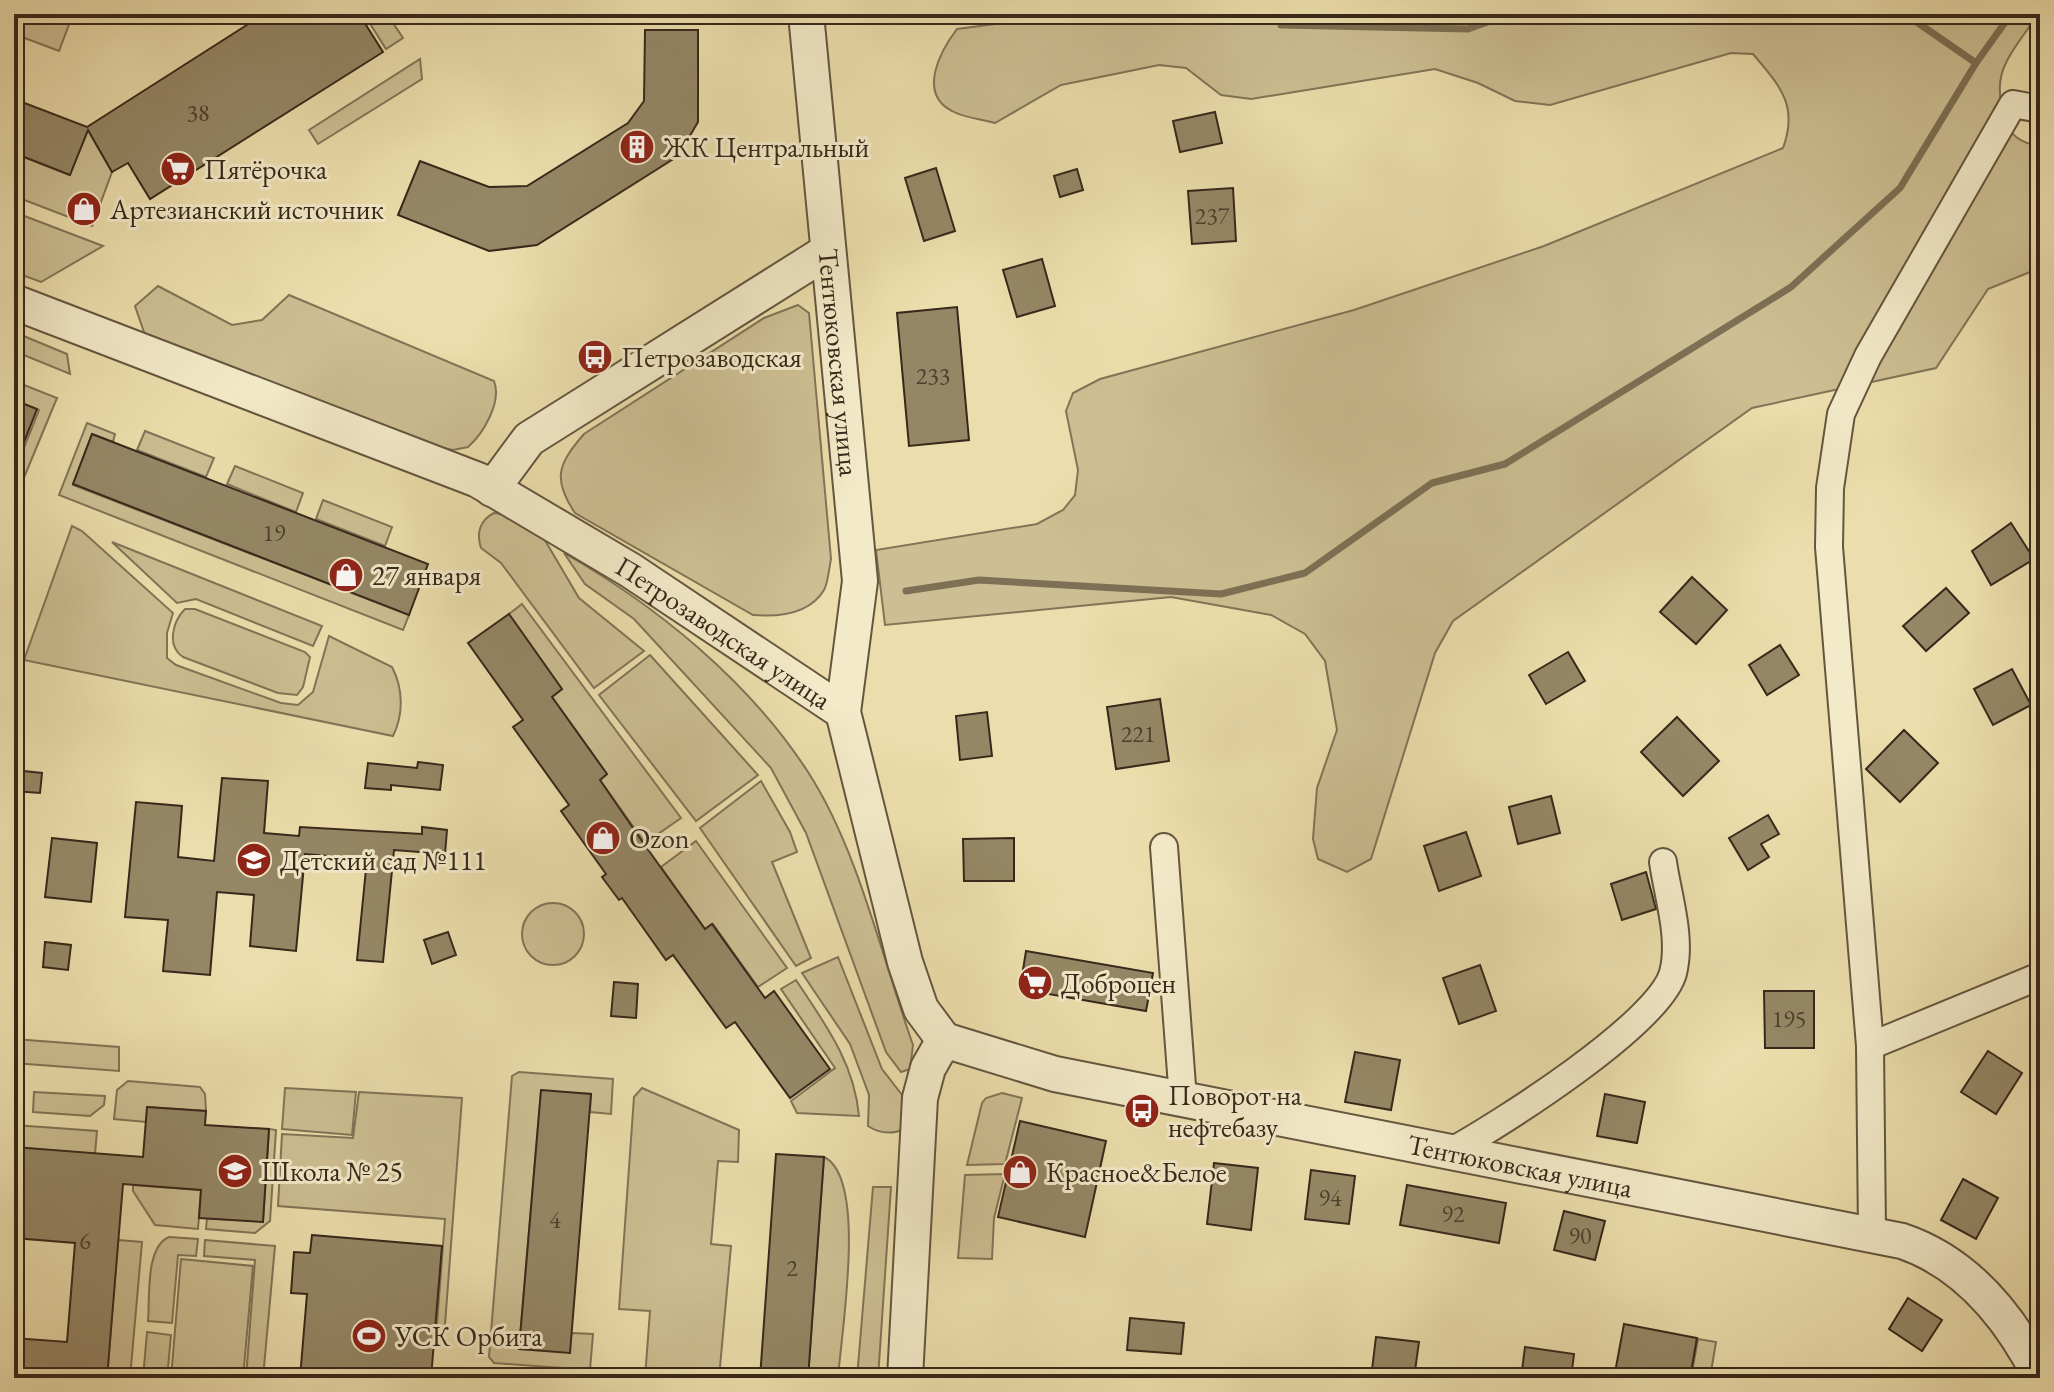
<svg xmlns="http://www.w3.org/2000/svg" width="2054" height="1392" viewBox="0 0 2054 1392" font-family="'EB Garamond',serif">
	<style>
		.green { fill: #cdbf93; stroke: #827457; stroke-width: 2 }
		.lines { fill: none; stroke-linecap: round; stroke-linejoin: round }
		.stream { stroke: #7e7055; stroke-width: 7 }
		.building { fill: #958766; stroke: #37281b; stroke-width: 2 }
		.minor-casing { stroke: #64563f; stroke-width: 30 }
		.tertiary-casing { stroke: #64563f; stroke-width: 38 }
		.minor { stroke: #f3eac9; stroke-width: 26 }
		.tertiary { stroke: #f3eac9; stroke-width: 34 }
		.labels { text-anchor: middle; stroke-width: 6; stroke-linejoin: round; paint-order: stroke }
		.number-label { font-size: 24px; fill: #4e402e }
		.poi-label { font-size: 28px; fill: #37281b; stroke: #f3eac9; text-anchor: start }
		.street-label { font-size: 28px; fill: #37281b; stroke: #f3eac9 }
	</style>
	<rect width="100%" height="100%" fill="#ecdeac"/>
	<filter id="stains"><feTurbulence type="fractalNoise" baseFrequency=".0025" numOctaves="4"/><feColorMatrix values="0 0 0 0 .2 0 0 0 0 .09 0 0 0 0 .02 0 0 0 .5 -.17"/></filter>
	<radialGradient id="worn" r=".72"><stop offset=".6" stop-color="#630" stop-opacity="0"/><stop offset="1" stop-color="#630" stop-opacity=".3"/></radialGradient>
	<g class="green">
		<polygon points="14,14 73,14 59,51 14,34"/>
		<polygon points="364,14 387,14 403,38 386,49"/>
		<path d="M1072,14H2038C2009,58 1986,74 2009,128C2013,138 2029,146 2040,145V268L1988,289L1936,368L1752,408L1453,621L1435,653L1371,859L1347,872L1318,859L1313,839L1317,788L1337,730L1325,661L1305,634L1271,615L1171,597L885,625L876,550L1037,524L1063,510L1075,495L1078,470L1066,411L1073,393L1100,379L1354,310L1544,246L1783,148C1799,105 1779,85 1753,54L1731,53L1550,105L1515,101L1478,83L1435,69L1251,99L1221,95L1186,68L1159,65L1061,85L995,123C982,119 964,118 952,111C917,93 941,50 957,29Z"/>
		<polygon points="420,59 422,79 318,144 309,130"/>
		<polygon points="88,130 112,172 92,226 14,196 14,153 69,175"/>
		<polygon points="14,212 103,246 41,282 14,272"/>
		<path d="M158,286L232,325L262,320L289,295L494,381C502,401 484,433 468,447L453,450L439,447L145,335L135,306Z"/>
		<path d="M798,305L809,313L831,559C829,568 828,583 824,590C809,615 778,617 753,615L575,513C552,479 558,464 584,434L764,318Z"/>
		<polygon points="14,332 67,354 70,374 14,351"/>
		<polygon points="14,381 57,398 23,480 14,484 14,465 17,465 39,410 14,400"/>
		<polygon points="87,423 115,434 113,442 92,434 73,485 409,615 403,630 59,495"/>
		<polygon points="145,431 214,458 206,477 137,450"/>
		<polygon points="235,466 303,493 296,512 227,484"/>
		<polygon points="323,500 392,527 385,546 316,519"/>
		<path d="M494,513L510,515L543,537L579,598L644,651L594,688L501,563L481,548C476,533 480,520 494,513Z"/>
		<path d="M72,526L82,531L173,613L167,633V658L176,665L281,703L298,705L313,692L329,636L392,667C403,688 404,714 393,736L24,660Z"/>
		<polygon points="112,542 322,626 313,646 196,599 177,603"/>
		<path d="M564,553C657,606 749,681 808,772C858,849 882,958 913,1045L910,1069L901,1072L886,1052L806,833L771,768L634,619L585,584Z"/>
		<polygon points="522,604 681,818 645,843 600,780 607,774 552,697 562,689 509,614"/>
		<path d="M185,609H195L305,652L310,657L303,687L297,695L278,693L183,657C166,646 173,621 185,609Z"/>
		<polygon points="650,655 758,775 696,821 599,695"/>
		<polygon points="761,781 790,832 797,852 772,862 811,958 796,966 700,828"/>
		<polygon points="696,841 787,968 758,987 713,924 705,929 661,867"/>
		<circle cx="553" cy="934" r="31"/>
		<path d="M838,957L882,1069L906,1100L905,1129C893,1134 880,1134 868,1126L869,1095L850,1044L802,973Z"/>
		<path d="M796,980C825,1024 854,1062 859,1116L797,1113L791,1101L835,1068L781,989Z"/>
		<polygon points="14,1039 119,1047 119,1071 14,1063"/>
		<polygon points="519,1072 613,1079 611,1114 590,1112 591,1094 541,1091 519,1348 572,1333 593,1334 590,1370 494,1363 489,1357 512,1076"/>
		<polygon points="128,1081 200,1087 205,1094 206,1111 148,1107 146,1122 114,1119 117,1090"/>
		<polygon points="285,1088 356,1092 352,1135 282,1129"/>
		<polygon points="642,1088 739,1130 738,1162 718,1161 711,1244 731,1246 719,1378 645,1378 650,1311 619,1309 634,1097"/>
		<polygon points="34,1092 105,1096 104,1105 90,1116 33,1112"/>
		<polygon points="359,1092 462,1098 444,1338 436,1337 445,1219 278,1206 282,1134 353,1138"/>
		<polygon points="1002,1093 1022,1098 1005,1164 967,1165 982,1103 986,1098"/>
		<polygon points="14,1125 97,1131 95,1154 14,1147"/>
		<polygon points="269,1129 276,1130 270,1221 255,1233 206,1229 207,1218 263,1221"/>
		<path d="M824,1157C868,1178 841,1334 838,1378H808Z"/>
		<polygon points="1005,1174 994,1218 992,1259 958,1258 965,1175"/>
		<polygon points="133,1185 201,1190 198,1229 155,1225 133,1191"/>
		<polygon points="873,1187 891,1187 878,1378 857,1378"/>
		<path d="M169,1237L198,1239L196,1256L178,1255L172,1323L148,1321C150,1298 145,1247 169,1237Z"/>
		<polygon points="118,1240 142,1242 130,1378 107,1378"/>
		<polygon points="205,1240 275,1246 263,1378 246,1378 255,1260 204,1256"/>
		<polygon points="181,1259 253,1266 243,1378 171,1378"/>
		<polygon points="147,1332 171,1335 167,1378 143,1378"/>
		<polygon points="1698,1339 1716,1342 1710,1378 1691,1378"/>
	</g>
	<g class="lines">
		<g class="stream">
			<polyline points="1905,14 1976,63"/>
			<polyline points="1281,25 1468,29 1510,14"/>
			<polyline points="906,591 979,580 1221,594 1305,573 1432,483 1505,464 1791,287 1900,188 1976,63 2011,14"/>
		</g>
	</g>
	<g class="building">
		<polygon points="264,14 359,14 383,52 150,199 128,163 112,172 88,130 70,175 14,153 14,99 87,127"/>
		<polygon points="645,30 698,30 698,122 678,156 537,245 489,251 398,215 420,161 489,187 527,186 628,123 644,101"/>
		<polygon points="1215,112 1222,143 1180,152 1173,121"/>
		<polygon points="936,168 955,231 924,241 905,178"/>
		<polygon points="1077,169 1083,190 1060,197 1054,176"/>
		<polygon points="1233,188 1236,241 1192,244 1188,191"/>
		<polygon points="1042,259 1055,306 1017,317 1003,270"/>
		<polygon points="957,307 969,440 909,446 897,313"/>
		<polygon points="14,400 37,409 15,465 14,465"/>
		<polygon points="92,434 428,564 409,615 73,484"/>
		<polygon points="2011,523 2034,559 1991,585 1972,551"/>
		<polygon points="1692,577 1727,610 1696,644 1660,612"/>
		<polygon points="1946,588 1969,613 1926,651 1903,626"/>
		<polygon points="509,614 562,689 552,697 607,774 600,780 644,844 705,929 712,924 765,998 774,991 830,1069 790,1098 735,1022 726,1028 673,955 666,960 622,898 619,900 602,877 606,874 561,811 569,805 513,727 523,720 468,643"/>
		<polygon points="1780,645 1799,675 1767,695 1749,665"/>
		<polygon points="1568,652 1585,681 1546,704 1529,675"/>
		<polygon points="2012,669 2031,705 1993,725 1974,689"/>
		<polygon points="1160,699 1169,761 1116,769 1107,707"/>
		<polygon points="987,712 992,756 960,760 956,716"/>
		<polygon points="1677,717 1719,761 1683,796 1641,752"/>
		<polygon points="1904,730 1938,763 1900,802 1866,769"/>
		<polygon points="418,762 443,765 440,790 391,785 391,790 365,788 368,763 417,768"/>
		<polygon points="14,770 42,773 40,793 14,791"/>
		<polygon points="222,778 268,781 264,833 299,836 300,827 422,834 422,827 447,830 445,854 394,850 383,962 357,960 367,859 305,854 296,951 250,946 254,895 217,892 210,975 163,971 168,920 125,917 136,802 182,806 178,857 214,861"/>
		<polygon points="1551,796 1560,833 1518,844 1509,807"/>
		<polygon points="1768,815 1779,834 1761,844 1769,857 1748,870 1729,838"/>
		<polygon points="1466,832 1481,876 1439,891 1424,846"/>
		<polygon points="52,838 97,843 91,902 45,897"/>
		<polygon points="1014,838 1014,881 964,881 963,839"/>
		<polygon points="1646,872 1656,909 1622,920 1611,884"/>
		<polygon points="448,932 456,955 432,964 424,940"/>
		<polygon points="45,942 71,945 68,970 43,967"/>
		<polygon points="1026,951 1153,973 1146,1011 1020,989"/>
		<polygon points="1480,965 1496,1011 1459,1024 1443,978"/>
		<polygon points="614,982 638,984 636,1018 611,1016"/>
		<polygon points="1764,991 1814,991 1814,1048 1765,1048"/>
		<polygon points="1988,1051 2022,1073 1996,1114 1961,1092"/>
		<polygon points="1355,1052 1400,1060 1391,1110 1345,1102"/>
		<polygon points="541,1090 591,1094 570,1353 519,1349"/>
		<polygon points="1605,1094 1645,1102 1637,1143 1597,1136"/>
		<polygon points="147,1107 206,1111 205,1125 269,1129 263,1222 199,1218 201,1190 123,1184 107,1378 14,1378 14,1338 67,1342 75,1243 14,1238 14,1147 143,1157"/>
		<polygon points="1020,1121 1106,1141 1085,1237 998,1217"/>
		<polygon points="776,1154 824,1157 808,1378 760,1378"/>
		<polygon points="1214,1163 1258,1168 1251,1230 1207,1224"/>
		<polygon points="1311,1170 1355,1176 1349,1224 1305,1219"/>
		<polygon points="1963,1179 1998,1198 1976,1239 1941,1220"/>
		<polygon points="1407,1185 1506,1203 1499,1243 1400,1225"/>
		<polygon points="1564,1211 1605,1221 1595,1260 1554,1250"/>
		<polygon points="312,1235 442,1246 431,1378 300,1378 307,1294 291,1293 294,1252 310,1253"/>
		<polygon points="1908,1298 1942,1320 1922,1351 1889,1329"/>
		<polygon points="1130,1318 1184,1323 1181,1354 1127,1350"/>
		<polygon points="1624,1324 1697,1338 1690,1378 1614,1378"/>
		<polygon points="1376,1337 1419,1342 1414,1378 1371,1378"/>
		<polygon points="1525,1347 1574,1354 1571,1378 1521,1378"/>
	</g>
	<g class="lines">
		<defs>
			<g id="minor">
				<polyline points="1164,847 1183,1099"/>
				<polyline points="1870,1046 2040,976"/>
				<path d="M1450,1152C1499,1125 1659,1024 1673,973C1682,938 1668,897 1663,862"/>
				<polyline points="1872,1233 1870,1046 1829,547 1830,488 1841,414 1868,356 2013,104 2040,109"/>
			</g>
			<g id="tertiary">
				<path id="s1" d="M806,14L860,581L843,712L905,962L921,1009L944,1040"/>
				<path id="s2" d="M14,302L478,480L630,570L843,712"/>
				<polyline points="492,489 529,439 828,251"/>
				<path id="s3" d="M944,1040L1055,1074L1902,1241C1967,1263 2010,1317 2040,1376"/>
				<polyline points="905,1378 920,1098 928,1068 944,1040"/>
			</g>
		</defs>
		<use href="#minor" class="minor-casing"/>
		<use href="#tertiary" class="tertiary-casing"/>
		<use href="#minor" class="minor"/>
		<use href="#tertiary" class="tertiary"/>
	</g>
	<defs>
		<symbol id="building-disc" viewBox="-11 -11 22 22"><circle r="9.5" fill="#8f2418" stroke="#f3eac9"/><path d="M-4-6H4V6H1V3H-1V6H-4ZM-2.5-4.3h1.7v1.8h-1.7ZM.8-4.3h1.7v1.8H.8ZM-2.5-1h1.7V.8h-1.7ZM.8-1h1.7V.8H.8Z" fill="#fff"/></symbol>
		<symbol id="supermarket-disc" viewBox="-11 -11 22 22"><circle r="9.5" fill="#8f2418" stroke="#f3eac9"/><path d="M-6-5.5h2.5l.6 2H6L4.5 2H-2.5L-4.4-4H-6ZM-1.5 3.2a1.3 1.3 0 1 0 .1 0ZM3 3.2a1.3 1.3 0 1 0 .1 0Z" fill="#fff"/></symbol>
		<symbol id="shop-disc" viewBox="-11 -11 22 22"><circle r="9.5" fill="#8f2418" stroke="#f3eac9"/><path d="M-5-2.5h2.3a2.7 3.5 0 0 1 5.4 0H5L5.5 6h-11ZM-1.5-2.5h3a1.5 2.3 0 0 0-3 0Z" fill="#fff"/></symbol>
		<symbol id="bus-disc" viewBox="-11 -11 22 22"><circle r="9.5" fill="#8f2418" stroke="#f3eac9"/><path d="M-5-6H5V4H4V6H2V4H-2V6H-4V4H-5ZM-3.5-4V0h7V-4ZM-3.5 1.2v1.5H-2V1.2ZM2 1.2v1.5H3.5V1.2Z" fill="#fff"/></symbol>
		<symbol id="school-disc" viewBox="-11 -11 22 22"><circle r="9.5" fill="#8f2418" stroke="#f3eac9"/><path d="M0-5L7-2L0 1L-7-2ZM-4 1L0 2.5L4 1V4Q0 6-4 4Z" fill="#fff"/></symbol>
		<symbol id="stadium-disc" viewBox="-11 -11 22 22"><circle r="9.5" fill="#8f2418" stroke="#f3eac9"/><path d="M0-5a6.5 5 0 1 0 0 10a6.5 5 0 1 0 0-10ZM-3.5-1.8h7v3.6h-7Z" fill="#fff"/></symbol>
	</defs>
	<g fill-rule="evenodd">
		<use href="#building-disc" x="617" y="127" width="40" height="40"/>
		<use href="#supermarket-disc" x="158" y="149" width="40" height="40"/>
		<use href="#shop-disc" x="64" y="189" width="40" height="40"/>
		<use href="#bus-disc" x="575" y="337" width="40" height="40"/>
		<use href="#shop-disc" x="326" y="555" width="40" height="40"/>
		<use href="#shop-disc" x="583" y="818" width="40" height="40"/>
		<use href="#school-disc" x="234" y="840" width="40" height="40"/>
		<use href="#supermarket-disc" x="1015" y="963" width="40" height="40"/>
		<use href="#bus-disc" x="1122" y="1091" width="40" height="40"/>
		<use href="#school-disc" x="215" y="1151" width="40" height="40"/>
		<use href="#shop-disc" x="1000" y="1152" width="40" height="40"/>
		<use href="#stadium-disc" x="349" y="1316" width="40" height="40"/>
	</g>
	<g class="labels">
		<g class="number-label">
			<text x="198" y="121">38</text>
			<text x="1212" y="224">237</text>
			<text x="933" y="384">233</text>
			<text x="274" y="541">19</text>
			<text x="1138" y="742">221</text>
			<text x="1789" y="1027">195</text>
			<text x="1330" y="1206">94</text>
			<text x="1453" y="1222">92</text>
			<text x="555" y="1228">4</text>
			<text x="1580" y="1244">90</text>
			<text x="85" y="1249">6</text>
			<text x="792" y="1276">2</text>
		</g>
		<g class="poi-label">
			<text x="663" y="157">ЖК Центральный</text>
			<text x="204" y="179">Пятёрочка</text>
			<text x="110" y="219">Артезианский источник</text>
			<text x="621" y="367">Петрозаводская</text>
			<text x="372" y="585">27 января</text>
			<text x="629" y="848">Ozon</text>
			<text x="280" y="870">Детский сад №111</text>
			<text x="1061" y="993">Доброцен</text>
			<text x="1168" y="1105">Поворот на<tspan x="1168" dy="32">нефтебазу</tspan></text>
			<text x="261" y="1181">Школа № 25</text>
			<text x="1046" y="1182">Красное&amp;Белое</text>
			<text x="395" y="1346">УСК Орбита</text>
		</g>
		<g class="street-label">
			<text dy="10" stroke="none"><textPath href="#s1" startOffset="350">Тентюковская улица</textPath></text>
			<text dy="10" stroke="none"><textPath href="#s2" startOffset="786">Петрозаводская улица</textPath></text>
			<text dy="10" stroke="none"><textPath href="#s3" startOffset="590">Тентюковская улица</textPath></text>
		</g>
	</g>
	<rect width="2054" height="1392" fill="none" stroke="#ecdeac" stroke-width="48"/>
	<rect x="16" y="16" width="2022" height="1360" fill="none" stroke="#37281b" stroke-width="4"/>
	<rect x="24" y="24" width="2006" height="1344" fill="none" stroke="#37281b" stroke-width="2"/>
	<rect width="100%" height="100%" filter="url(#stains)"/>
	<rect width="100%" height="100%" fill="url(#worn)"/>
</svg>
